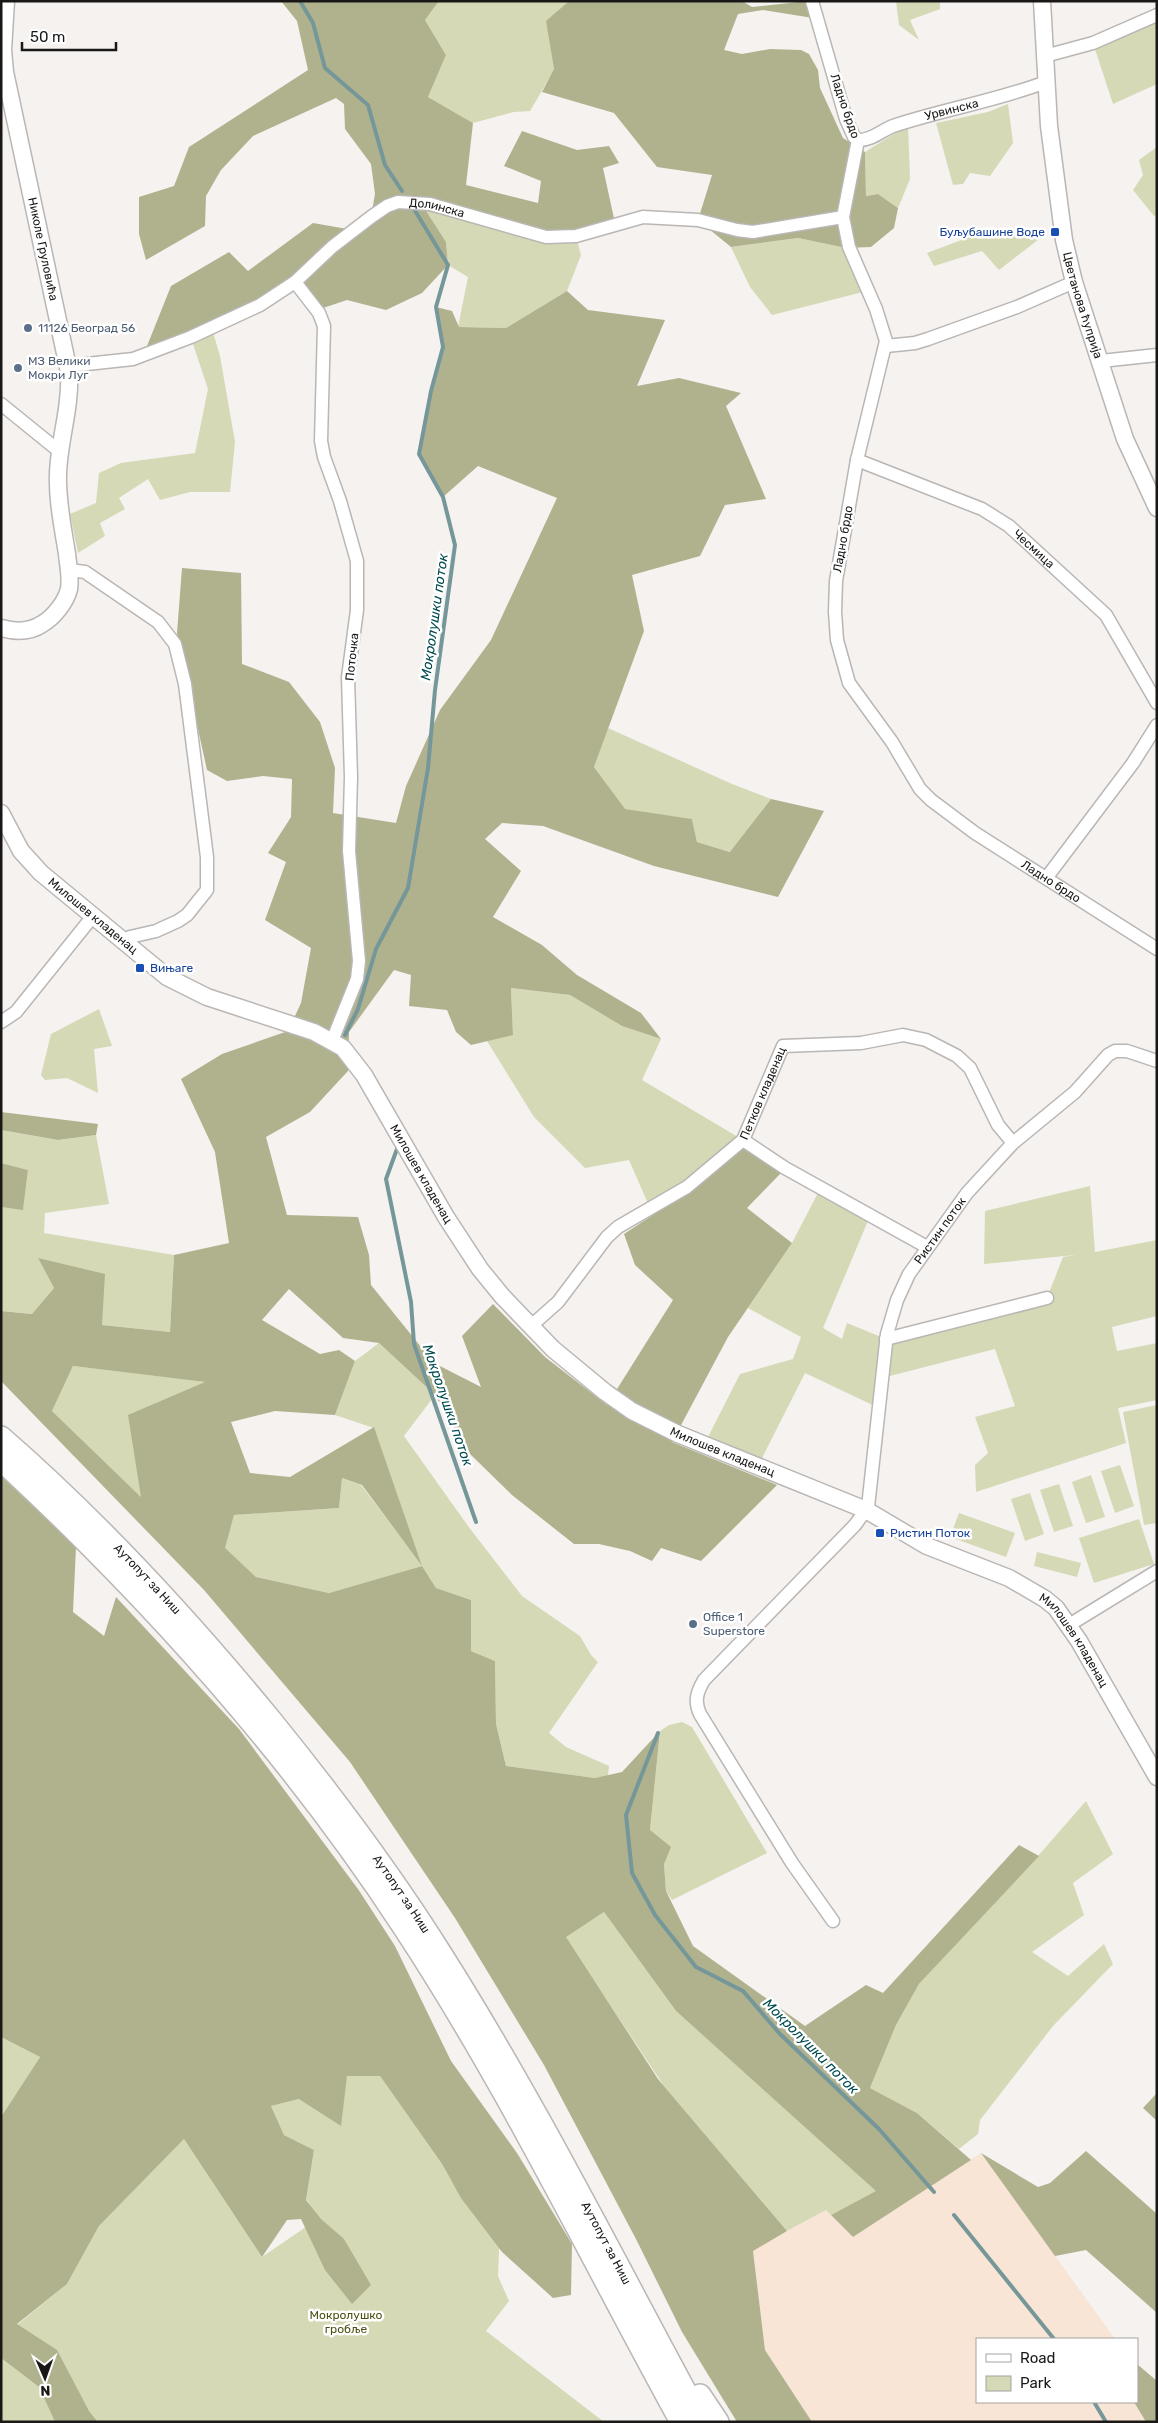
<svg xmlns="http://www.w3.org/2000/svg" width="1158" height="2423" viewBox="0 0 1158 2423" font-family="Rubik,sans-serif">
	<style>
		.industrial { fill: #f9e5d6 }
		.green { fill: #d6d9b5 }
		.forest { fill: #b0b28e; fill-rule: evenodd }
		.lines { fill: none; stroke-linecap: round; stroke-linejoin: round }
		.stream { stroke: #76979a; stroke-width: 4 }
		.minor-casing { stroke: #b9b6b4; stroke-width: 15 }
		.tertiary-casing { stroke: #b9b6b4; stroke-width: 19 }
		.trunk-casing { stroke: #b9b6b4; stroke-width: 24 }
		.minor { stroke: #fff; stroke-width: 12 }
		.tertiary { stroke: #fff; stroke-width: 16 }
		.trunk { stroke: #fff; stroke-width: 21 }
		.transit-dot { fill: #1a4fb4; stroke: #fff; stroke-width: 2 }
		.service-dot { fill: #5c6f8a; stroke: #fff; stroke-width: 2 }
		.labels { text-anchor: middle; stroke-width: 5; stroke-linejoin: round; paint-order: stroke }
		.street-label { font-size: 12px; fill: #191817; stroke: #fff }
		.transit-label { font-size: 12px; fill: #164399; stroke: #fff; text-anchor: start }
		.service-label { font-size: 12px; fill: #4e5e75; stroke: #fff; text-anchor: start }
		.park-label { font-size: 12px; fill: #4f5014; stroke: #fff }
		.water-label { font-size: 14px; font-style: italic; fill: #004b50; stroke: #fff }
	</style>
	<rect width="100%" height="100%" fill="#f5f2f0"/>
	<polygon class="industrial" points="981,2153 1115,2339 977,2339 977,2402 1134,2402 1146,2422 812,2422 765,2350 753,2250 826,2210 853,2237"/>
	<g class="green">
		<polygon points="439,1 569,1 547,21 554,70 530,111 514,112 473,123 428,97 446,55 425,20"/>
		<polygon points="896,1 940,1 940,9 910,20 919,40 899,25"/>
		<polygon points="1157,15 1157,84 1113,104 1093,43"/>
		<polygon points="1008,104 1013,143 990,176 970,173 963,184 953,185 936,123 988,112"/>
		<polygon points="908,125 910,179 898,208 878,194 866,196 865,152"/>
		<polygon points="1157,147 1157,215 1154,216 1133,190 1143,175 1139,160"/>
		<polygon points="425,211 576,236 581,255 567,291 506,328 458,327 468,277 448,265 446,242"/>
		<polygon points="1027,228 1043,236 999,270 982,251 934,266 927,253 972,236"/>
		<polygon points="798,238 846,248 863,292 772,315 750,287 731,247"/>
		<polygon points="212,329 220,356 235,442 230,492 190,492 160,500 148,479 119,498 125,509 100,523 105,536 78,553 70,514 96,503 99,473 121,463 195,453 208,389 191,338"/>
		<polygon points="608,728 732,784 771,799 731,852 697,842 692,819 625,810 594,767"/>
		<polygon points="511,988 570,995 622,1026 661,1039 642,1080 743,1140 650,1208 629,1160 585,1168 534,1117 487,1041 513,1034"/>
		<polygon points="99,1009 112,1046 94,1049 98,1093 67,1078 45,1080 41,1075 51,1034"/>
		<polygon points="1,1130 58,1140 96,1135 109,1204 45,1213 44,1233 174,1255 170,1332 102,1325 38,1258 54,1288 32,1314 1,1311 1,1207 23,1209 28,1170 1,1163"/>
		<polygon points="1090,1186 1095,1252 1157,1240 1157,1316 1112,1327 1117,1351 1157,1343 1157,1400 1118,1408 1126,1443 976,1492 975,1465 988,1453 975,1417 1015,1406 995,1349 882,1378 879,1408 805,1373 758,1466 704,1445 740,1374 793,1359 801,1337 748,1308 792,1243 821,1187 870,1216 823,1328 842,1339 847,1323 886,1339 1047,1298 1063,1257 1075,1255 984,1264 985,1211"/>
		<polygon points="379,1343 435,1395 404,1436 468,1526 522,1596 580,1636 591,1655 598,1662 549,1733 566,1747 609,1766 608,1776 595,1778 506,1766 496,1724 495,1661 471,1651 471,1600 436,1588 422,1566 329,1593 256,1577 224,1548 234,1515 339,1508 342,1478 361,1485 421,1564 374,1428 335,1415 355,1361"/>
		<polygon points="73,1366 206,1382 142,1498 52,1411"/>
		<polygon points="1157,1405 1157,1523 1144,1525 1123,1412"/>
		<polygon points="1120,1465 1134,1506 1115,1513 1101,1471"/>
		<polygon points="1091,1475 1105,1517 1086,1523 1072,1482"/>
		<polygon points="1059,1484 1073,1526 1054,1532 1040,1490"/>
		<polygon points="1030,1493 1044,1534 1025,1541 1011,1499"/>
		<polygon points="959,1513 1015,1533 1006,1557 950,1537"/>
		<polygon points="1139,1519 1154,1564 1094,1583 1079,1538"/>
		<polygon points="1037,1552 1081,1563 1077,1577 1034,1566"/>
		<polygon points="682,1722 692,1727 767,1853 672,1900 666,1891 664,1864 650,1831 660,1731 669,1725"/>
		<polygon points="1086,1801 1113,1854 1073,1883 1084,1915 1032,1952 1068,1976 1104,1944 1113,1964 1053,2026 980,2120 978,2134 959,2149 917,2113 870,2088 896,2025 919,1984 1038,1856"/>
		<polygon points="604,1912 676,2011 877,2191 831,2215 826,2210 787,2231 664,2086 565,1937"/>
		<polygon points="1,2037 40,2057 1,2117"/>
		<polygon points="347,2076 380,2076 442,2164 452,2182 500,2226 498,2276 509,2301 486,2331 604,2422 98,2422 17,2325 67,2284 99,2226 184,2139 262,2257 319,2218 306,2199 314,2150 284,2135 271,2106 299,2099"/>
		<polygon points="1,2358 39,2387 55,2422 1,2422"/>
	</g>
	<g class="forest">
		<polygon points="281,1 439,1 425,20 446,55 428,97 473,123 466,185 538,203 541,181 504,166 522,131 577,150 609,146 619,163 603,168 615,223 546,237 426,211 446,242 448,265 422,293 386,310 347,300 317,310 295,282 143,356 171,286 229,252 248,271 313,223 353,230 371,217 375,194 371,164 345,129 344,104 336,98 253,136 221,170 206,196 205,226 146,260 139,234 139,197 174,186 189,147 308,70 297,21"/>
		<polygon points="569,1 742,1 752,7 808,1 813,18 763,10 738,14 724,50 742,54 770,49 801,50 809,54 818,70 820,88 843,138 865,152 866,196 878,194 898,208 894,228 871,247 846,248 798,238 731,247 698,220 712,175 657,167 614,113 542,92 554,69 546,21"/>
		<path d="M567,291L588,310L665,320L637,386L679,378L741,393L726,406L766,499L725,505L700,556L632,575L644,631L594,767L625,809L692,819L697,842L730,852L771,799L824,811L778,897L654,866L543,826L502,823L485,839L521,871L493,917L542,945L577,975L641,1013L661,1039L622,1026L570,995L511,988L513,1035L471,1045L456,1032L447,1010L409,1006L411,975L394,970L349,1032L348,1071L310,1112L266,1137L287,1215L358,1217L369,1255L371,1285L434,1363L481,1387L462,1336L493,1304L545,1357L607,1405L673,1300L635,1265L624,1234L691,1190L741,1146L781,1173L747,1208L792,1243L728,1337L672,1442L777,1485L701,1561L661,1548L652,1561L630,1551L599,1544H574L512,1495L470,1454L435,1395L379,1343L343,1338L289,1289L262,1320L320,1354L339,1350L355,1361L335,1415L275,1411L231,1422L250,1473L290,1477L374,1427L422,1566L436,1588L471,1600V1651L495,1661L496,1724L506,1766L595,1778L622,1772L660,1731L650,1830L671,1847L664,1864L666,1891L693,1946L805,2026L866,1985L883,1993L1019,1845L1039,1856L919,1984L896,2025L870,2088L917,2113L971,2160L853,2237L831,2215L876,2191L676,2011L604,1912L566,1937L658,2079L787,2231L753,2251L765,2350L812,2422H737L682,2332L637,2241L544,2065L455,1918L350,1762L204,1590L1,1381V1311L32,1314L54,1288L38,1258L105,1274L102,1325L170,1332L174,1255L229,1243L215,1152L181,1079L222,1054L288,1031L301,1003L311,948L265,920L286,862L268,853L291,817L292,779L263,776L227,781L207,770L177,633L182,568L241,573L242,664L289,682L320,722L335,768L333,813L396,823L406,786L440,710L491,640L557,498L478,466L443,497L419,454L433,380L443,347L436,307L452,311L459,327L506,328ZM73,1366L205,1382L128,1415L141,1497L52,1411ZM342,1478L362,1485L422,1566L329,1593L256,1577L225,1548L234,1515L339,1508Z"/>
		<polygon points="1,1112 98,1124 96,1135 58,1140 1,1130"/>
		<polygon points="1,1163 28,1170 23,1210 1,1207"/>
		<polygon points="1,1476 76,1547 73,1612 104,1636 116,1597 239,1729 358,1889 395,1946 451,2061 517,2153 572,2244 571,2295 553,2298 502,2252 461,2198 442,2164 380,2076 347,2076 341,2126 299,2099 271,2106 284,2135 314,2150 306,2200 321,2219 344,2239 371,2285 352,2304 325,2270 301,2219 287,2220 262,2257 184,2139 99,2226 67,2284 17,2324 57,2350 89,2411 98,2422 55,2422 39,2387 1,2358 1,2117 40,2057 1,2037"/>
		<polygon points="1157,2093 1157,2121 1143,2108"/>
		<polygon points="1086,2151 1157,2214 1157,2313 1086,2250 1055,2256 981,2153 1038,2187 1050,2183"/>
		<polygon points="1137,2364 1157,2381 1157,2422 1146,2422 1134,2402 1137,2402"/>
	</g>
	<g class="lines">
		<g class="stream">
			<polyline points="300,1 313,23 325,68 368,105 385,165 402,191"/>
			<polyline points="345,1035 358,1009 376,949 408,888 428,768 435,690 455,545 443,497 419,454 431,391 443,347 436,307 448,265 414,209"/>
			<polyline points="397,1149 386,1179 411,1302 414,1344 476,1522"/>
			<polyline points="658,1733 626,1815 632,1873 655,1915 696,1967 743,1991 780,2034 879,2129 934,2192"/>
			<polyline points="954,2215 1054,2339"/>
			<polyline points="1094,2402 1106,2422"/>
		</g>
		<defs>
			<g id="minor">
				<path id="s1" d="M812,1L846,119L854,137L858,140L843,217L849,247L876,309L886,341L857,460L836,581L835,612L837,640L849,683L892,742L920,789L931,800L975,833L1157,949"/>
				<polyline points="1045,56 1093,43 1157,15"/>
				<path id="s2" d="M858,140C871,141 882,130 893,126C944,109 996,101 1046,82"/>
				<polyline points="295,282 319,313 324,326 321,441 324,457 340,501 357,561 357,610 348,677 351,777 349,851 359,961 357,979 332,1041"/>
				<polyline points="886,346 915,343 928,339 1017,307 1074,282"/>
				<polyline points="1101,361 1157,355"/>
				<path id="s3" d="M68,366L133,359L191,337L260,305L295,282L332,247L371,217L387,206L398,202L430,204L546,237L576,236L643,217L698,220L737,230L753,232L843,217"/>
				<polyline points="1,404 59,451"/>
				<path id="s4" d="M857,460L982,509L1009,526L1106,615L1157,703"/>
				<polyline points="69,570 85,572 158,622 175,644 185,684 207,857 207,890 187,915 178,921 156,931 130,937 123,941"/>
				<polyline points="1047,877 1133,763 1157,725"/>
				<polyline points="1,1022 16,1012 93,916"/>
				<polyline points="743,1140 785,1168 927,1247"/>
				<path id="s5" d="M531,1326L558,1302L607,1237L618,1227L687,1187L743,1140L783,1046L861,1043L903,1035L926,1040L957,1056L970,1068L998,1125L1013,1143"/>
				<polyline points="886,1339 1047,1298"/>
				<polyline points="1069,1625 1157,1571"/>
				<path id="s6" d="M833,1921L792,1863L700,1714C694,1701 697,1692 704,1680L855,1525L868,1507L887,1334L897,1300L909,1274L967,1193L1013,1143L1075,1092L1108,1055L1115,1051H1127L1157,1061"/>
			</g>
			<g id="tertiary">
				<path id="s7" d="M1042,1L1049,126L1064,240L1074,282L1125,439L1157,508"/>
				<path d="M1,628C15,632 30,632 42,624C53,618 66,602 69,589C71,577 68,565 67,554C63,528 57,501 58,474C59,440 71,408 69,372L5,72L3,50L6,1"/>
				<path id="s8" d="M1,813L21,851L41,873L167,977L207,997L314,1032L343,1048L364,1075L446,1217L480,1269L502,1296L553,1349L605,1392L632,1411L678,1434L866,1510L927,1546L1009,1578L1045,1599L1056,1608L1079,1641L1157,1777"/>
			</g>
			<g id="trunk">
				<path id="s9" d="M1,1437C100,1523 188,1619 271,1720C331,1794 389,1871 440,1952C536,2103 616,2264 702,2422"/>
				<path d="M1,1460C153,1601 291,1755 404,1928C508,2086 590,2257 681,2422"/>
				<polyline points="700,2395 718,2422"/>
			</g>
		</defs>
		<use href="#minor" class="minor-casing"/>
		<use href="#tertiary" class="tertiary-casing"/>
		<use href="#trunk" class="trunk-casing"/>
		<use href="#minor" class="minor"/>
		<use href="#tertiary" class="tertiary"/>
		<use href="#trunk" class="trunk"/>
	</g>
	<g class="transit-dot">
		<rect x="1050" y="227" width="10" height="10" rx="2.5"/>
		<rect x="135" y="963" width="10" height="10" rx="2.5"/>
		<rect x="875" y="1528" width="10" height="10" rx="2.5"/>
	</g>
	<g class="service-dot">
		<circle cx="28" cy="328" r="5"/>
		<circle cx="18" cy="368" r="5"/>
		<circle cx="693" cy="1624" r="5"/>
	</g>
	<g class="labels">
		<g class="street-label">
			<text transform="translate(845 106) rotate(71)" y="4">Ладно брдо</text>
			<text dy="4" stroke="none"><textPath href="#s2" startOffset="99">Урвинска</textPath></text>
			<text dy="4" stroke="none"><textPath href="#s3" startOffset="416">Долинска</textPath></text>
			<text transform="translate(43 249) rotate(78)" y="4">Николе Груловића</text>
			<text dy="4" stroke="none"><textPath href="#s7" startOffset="308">Цветанова ћуприја</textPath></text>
			<text transform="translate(843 539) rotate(-80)" y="4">Ладно брдо</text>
			<text dy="4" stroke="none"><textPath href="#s4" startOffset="200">Чесмица</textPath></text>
			<text transform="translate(352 657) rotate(-84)" y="4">Поточка</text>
			<text dy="4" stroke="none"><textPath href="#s1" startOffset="995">Ладно брдо</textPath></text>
			<text dy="4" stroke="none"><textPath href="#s8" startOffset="140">Милошев кладенац</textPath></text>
			<text dy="4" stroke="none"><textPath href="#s5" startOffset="336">Петков кладенац</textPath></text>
			<text dy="4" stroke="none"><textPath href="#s8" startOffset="575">Милошев кладенац</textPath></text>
			<text dy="4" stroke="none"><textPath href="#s6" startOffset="812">Ристин поток</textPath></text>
			<text dy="4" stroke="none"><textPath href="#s8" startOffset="995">Милошев кладенац</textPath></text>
			<text dy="4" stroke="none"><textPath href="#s9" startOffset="204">Аутопут за Ниш</textPath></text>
			<text dy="4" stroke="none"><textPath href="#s8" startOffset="1401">Милошев кладенац</textPath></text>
			<text dy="4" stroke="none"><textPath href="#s9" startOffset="609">Аутопут за Ниш</textPath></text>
			<text dy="4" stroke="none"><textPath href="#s9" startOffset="1014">Аутопут за Ниш</textPath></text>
		</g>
		<g class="transit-label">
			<text x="1045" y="236" text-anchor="end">Буљубашине Воде</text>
			<text x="150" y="972">Вињаге</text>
			<text x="890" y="1537">Ристин Поток</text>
		</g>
		<g class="service-label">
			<text x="38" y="332">11126 Београд 56</text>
			<text x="28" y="365">МЗ Велики<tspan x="28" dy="14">Мокри Луг</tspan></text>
			<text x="703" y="1621">Office 1<tspan x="703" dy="14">Superstore</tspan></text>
		</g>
		<g class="park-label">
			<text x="346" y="2319">Мокролушко<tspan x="346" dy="14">гробље</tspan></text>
		</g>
		<g class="water-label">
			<text transform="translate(434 617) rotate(-82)" y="5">Мокролушки поток</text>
			<text transform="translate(448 1405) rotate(71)" y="5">Мокролушки поток</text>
			<text transform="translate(811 2046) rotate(45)" y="5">Мокролушки поток</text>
		</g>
	</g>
	<rect width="1158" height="2423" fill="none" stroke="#191817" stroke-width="5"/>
	<rect x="976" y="2338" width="162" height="65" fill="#ffffff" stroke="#a3a3a2"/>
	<rect x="986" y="2354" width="25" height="8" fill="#ffffff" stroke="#a3a3a2"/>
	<text x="1020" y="2363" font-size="15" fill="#191817">Road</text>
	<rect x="986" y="2376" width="25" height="15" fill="#d6d9b5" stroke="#a3a3a2"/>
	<text x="1020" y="2388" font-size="15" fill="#191817">Park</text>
	<g transform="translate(45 2378) rotate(178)" stroke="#ffffff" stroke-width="4" paint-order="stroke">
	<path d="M0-4L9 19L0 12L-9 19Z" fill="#191817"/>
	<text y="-8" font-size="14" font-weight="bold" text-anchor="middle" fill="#191817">N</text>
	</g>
	<path d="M22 42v8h94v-8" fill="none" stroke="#191817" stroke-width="2.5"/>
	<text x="30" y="42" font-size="15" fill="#191817" stroke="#ffffff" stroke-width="4" paint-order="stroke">50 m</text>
</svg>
